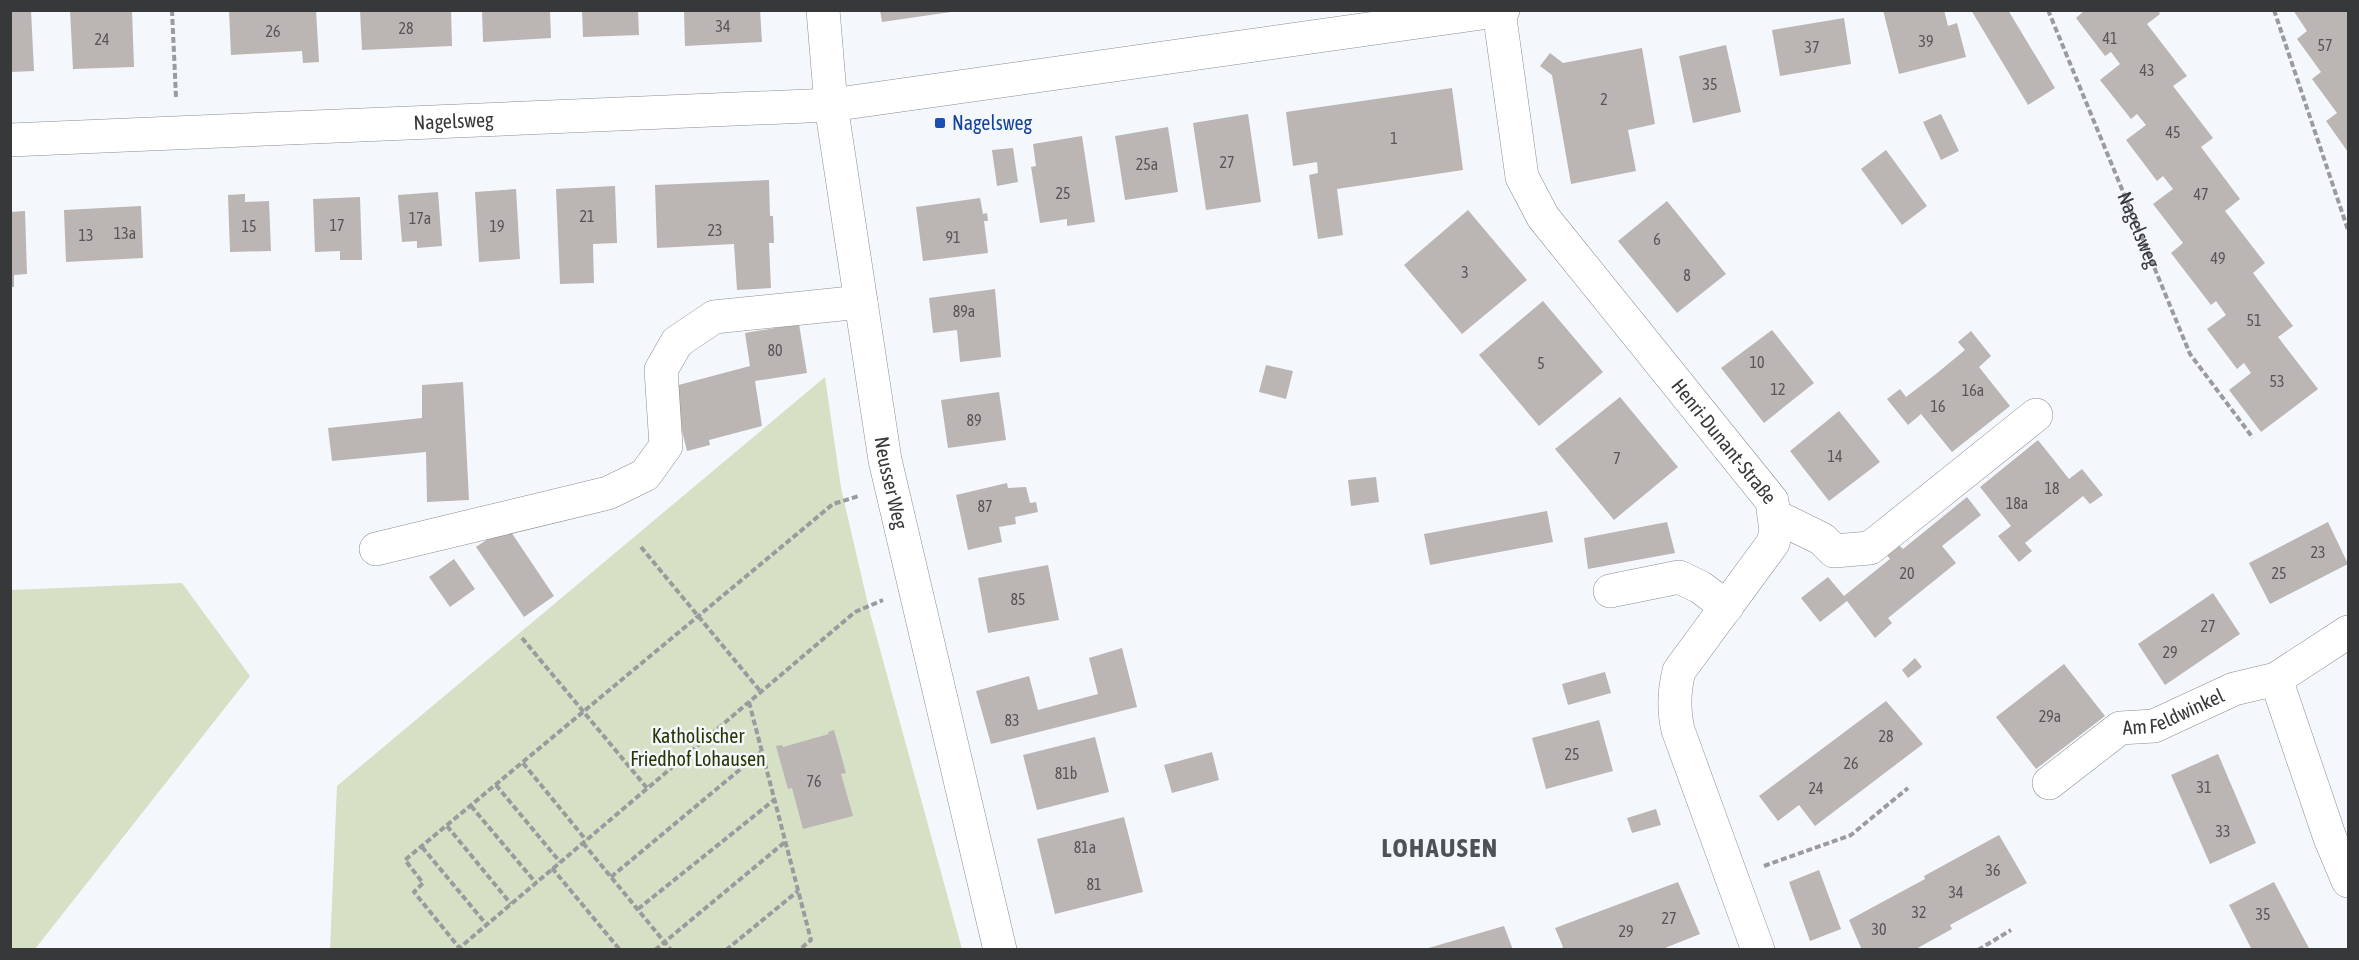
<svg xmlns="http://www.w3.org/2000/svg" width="2359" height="960" viewBox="0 0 2359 960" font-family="'Asap Condensed',sans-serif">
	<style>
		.green { fill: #d5e0c4 }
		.building { fill: #bbb5b4 }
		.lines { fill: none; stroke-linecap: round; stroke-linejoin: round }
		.minor-casing { stroke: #8a8d91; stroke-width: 34 }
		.path { stroke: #999b9e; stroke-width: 4; stroke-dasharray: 6 3; stroke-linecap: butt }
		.minor { stroke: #fff; stroke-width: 33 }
		.transit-dot { fill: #1a4fb4; stroke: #f4f8fc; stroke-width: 2 }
		.labels { text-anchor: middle; stroke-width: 5; stroke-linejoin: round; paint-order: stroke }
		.number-label { font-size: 16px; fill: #585758 }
		.street-label { font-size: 20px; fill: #37383a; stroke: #f4f8fc }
		.transit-label { font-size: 20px; fill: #164399; stroke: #f4f8fc; text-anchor: start }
		.park-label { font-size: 20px; fill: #283604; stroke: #f4f8fc }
		.district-label { font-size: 26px; font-weight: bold; letter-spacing: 1.5px; fill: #4e5155; stroke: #f4f8fc }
	</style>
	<rect width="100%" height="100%" fill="#f4f8fc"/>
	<g class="green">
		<polygon points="825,377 841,488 870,613 962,949 330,950 337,786"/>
		<polygon points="182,583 250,676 35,949 11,949 11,590"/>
	</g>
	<g class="building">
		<polygon points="10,10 31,10 34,71 10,72"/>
		<polygon points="70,10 132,10 134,67 73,69"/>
		<polygon points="229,10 316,10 319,62 303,63 302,51 231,55"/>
		<polygon points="360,10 451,10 452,46 362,50"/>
		<polygon points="482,10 550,10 551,38 483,42"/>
		<polygon points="582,10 638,10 639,35 583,37"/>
		<polygon points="684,10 760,10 762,42 685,46"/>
		<polygon points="880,10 951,10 951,12 882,22"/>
		<polygon points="1883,10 1944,10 1948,26 1957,23 1966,57 1899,74"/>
		<polygon points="1971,10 2008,10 2055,88 2028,105"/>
		<polygon points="2085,10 2158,10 2160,14 2147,24 2187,76 2173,86 2213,138 2201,147 2240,199 2225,211 2265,263 2253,273 2293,326 2278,337 2318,389 2261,432 2229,390 2251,373 2244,363 2237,369 2207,329 2226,315 2216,301 2211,305 2171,253 2183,243 2153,204 2173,189 2163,176 2157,181 2126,140 2146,125 2137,114 2131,119 2100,80 2120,64 2111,52 2105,56 2076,18"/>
		<polygon points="2293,10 2348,10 2348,152 2326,121 2337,113 2312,79 2321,72 2297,39 2307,31"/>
		<polygon points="1844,18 1851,64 1780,76 1772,30"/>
		<polygon points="1726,45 1741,112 1693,123 1679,56"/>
		<polygon points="1642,48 1655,124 1628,130 1636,171 1571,184 1552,75 1540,66 1550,53 1563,63"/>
		<polygon points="1452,88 1463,170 1337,189 1343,235 1318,239 1309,175 1318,173 1317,162 1293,166 1286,112"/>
		<polygon points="1248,114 1261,202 1206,210 1193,123"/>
		<polygon points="1941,114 1959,151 1941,160 1923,122"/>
		<polygon points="1168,127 1178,192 1125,200 1115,136"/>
		<polygon points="1082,136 1095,222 1067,226 1067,219 1040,223 1031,167 1036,166 1033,144"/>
		<polygon points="1013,148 1018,182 997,186 992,150"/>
		<polygon points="1886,150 1927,206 1902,225 1861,169"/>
		<polygon points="769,180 770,216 773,216 774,243 769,243 771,288 737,290 734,244 657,248 655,185"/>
		<polygon points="615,186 617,243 593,244 594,283 560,284 556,189"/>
		<polygon points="516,189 520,259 479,262 475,192"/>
		<polygon points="438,192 442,246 417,248 417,241 402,242 398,195"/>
		<polygon points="245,194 245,202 269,201 271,251 230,252 228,195"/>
		<polygon points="360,197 362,260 340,260 340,251 315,252 313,199"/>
		<polygon points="980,198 983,214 987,213 988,221 984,221 988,253 923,261 916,207"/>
		<polygon points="1667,201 1726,274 1677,313 1618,241"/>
		<polygon points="141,206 143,258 66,262 64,210"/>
		<polygon points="1468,210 1527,280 1462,334 1404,265"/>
		<polygon points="25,211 27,274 14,275 14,287 10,287 10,212"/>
		<polygon points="995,289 1001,357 960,362 957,330 933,333 929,298"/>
		<polygon points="1543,301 1603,372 1539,426 1479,355"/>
		<polygon points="799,324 807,373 755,381 762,426 709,440 710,445 687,451 671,387 750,366 745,333"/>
		<polygon points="1772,330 1814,383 1764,423 1721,368"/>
		<polygon points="1971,331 1991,356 1979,367 2010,406 1952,452 1921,414 1908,425 1887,399 1900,389 1906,397 1936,374 1965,350 1958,342"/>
		<polygon points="1266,365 1293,371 1286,399 1259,392"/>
		<polygon points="463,382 469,500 427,502 426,452 332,461 328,428 422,418 422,385"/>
		<polygon points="999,392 1006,440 948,448 941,400"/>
		<polygon points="1620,397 1678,467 1614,520 1555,449"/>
		<polygon points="1839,411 1880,462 1829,501 1790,451"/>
		<polygon points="2038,440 2069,479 2082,469 2103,495 2090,504 2083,496 2025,543 2032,551 2019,562 1998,536 2011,526 1980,487"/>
		<polygon points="1376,477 1379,502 1351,506 1348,480"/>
		<polygon points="1007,483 1008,488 1026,487 1030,503 1036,502 1038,512 1015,517 1016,524 999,527 1002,542 968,550 956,495"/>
		<polygon points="1967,497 1981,515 1942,546 1956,563 1888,618 1892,623 1875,638 1847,601 1820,622 1801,598 1828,577 1844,596 1890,559 1886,554 1898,544 1903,549"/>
		<polygon points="1547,511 1553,542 1430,565 1424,534"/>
		<polygon points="1667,522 1675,553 1588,569 1584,538"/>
		<polygon points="2328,522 2348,564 2270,604 2249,563"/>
		<polygon points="507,526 554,596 524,617 476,547"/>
		<polygon points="454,559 475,589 450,607 429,577"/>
		<polygon points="1048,565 1059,620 988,633 978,578"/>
		<polygon points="2213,593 2240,634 2165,685 2138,644"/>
		<polygon points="1122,648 1137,707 991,744 976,691 1029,676 1038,710 1098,694 1089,658"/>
		<polygon points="1915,658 1922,667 1908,678 1902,670"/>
		<polygon points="2064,664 2105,716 2036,769 1996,717"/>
		<polygon points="1605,672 1611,693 1568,705 1562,684"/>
		<polygon points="1886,701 1923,744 1815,826 1799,805 1778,821 1759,796"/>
		<polygon points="1599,720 1613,771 1546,789 1532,738"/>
		<polygon points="834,730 846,773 841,774 853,816 803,829 792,788 788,789 776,746 782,745 783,747 829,734 828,732"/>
		<polygon points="1095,737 1109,792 1037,810 1023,755"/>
		<polygon points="1212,752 1219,780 1172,793 1164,765"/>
		<polygon points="2218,754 2256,843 2210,864 2171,775"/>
		<polygon points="1656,809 1661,825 1632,833 1627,818"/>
		<polygon points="1124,817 1143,892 1055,914 1037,839"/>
		<polygon points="1999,835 2027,883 1950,925 1952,929 1914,950 1862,950 1849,920 1925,879 1924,876"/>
		<polygon points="1819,870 1841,929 1810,941 1789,882"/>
		<polygon points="1678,882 1700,934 1660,950 1559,950 1563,947 1555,928"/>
		<polygon points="2274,882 2296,924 2310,950 2252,950 2229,905"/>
		<polygon points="1504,926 1513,950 1426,950 1425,949"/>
	</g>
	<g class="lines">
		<defs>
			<g id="minor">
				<path id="s2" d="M823,10L831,105L885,460L1000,950"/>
				<path id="s3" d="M1499,11L1522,177L1543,217L1772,501L1776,531L1773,543L1679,671C1674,691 1673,709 1678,730L1758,950"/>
				<path id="s4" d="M10,140L831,105L1503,10"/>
				<polyline points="1775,516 1822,539 1834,551 1870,548 2036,415"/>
				<polyline points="376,549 608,493 645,475 666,446 661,370 677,342 714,317 861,302"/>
				<polyline points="1610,591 1679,577 1700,587 1727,607"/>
				<polyline points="2348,632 2276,679 2330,838 2348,881"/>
				<path id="s5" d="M2049,783L2120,728L2154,726L2234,689L2276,679"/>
			</g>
		</defs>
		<use href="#minor" class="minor-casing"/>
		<g class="path">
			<polyline points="172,10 176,97"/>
			<path id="s1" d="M2048,10L2190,354L2253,438"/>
			<polyline points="2274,10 2348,230"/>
			<polyline points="641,547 761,692"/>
			<polyline points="522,638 647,788"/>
			<polyline points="749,702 811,940 799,950"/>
			<polyline points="523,763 586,840"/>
			<polyline points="496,785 560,862"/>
			<polyline points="471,806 536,883"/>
			<polyline points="447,826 511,904"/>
			<polyline points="583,843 671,950"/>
			<polyline points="422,847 486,924"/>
			<polyline points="1764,866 1851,835 1908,788"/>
			<polyline points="552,868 620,950"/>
			<polyline points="611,877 761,752"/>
			<polyline points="638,909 774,800"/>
			<polyline points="457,950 855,612 883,600"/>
			<polyline points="461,950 414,892 423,883 405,860 833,504 859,496"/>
			<polyline points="655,950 785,842"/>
			<polyline points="726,950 798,891"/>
			<polyline points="1978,950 2011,930"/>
		</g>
		<use href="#minor" class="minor"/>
	</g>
	<rect class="transit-dot" x="934" y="117" width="12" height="12" rx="3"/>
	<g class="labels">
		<g class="number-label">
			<text x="723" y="32">34</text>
			<text x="406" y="34">28</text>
			<text x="273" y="37">26</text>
			<text x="2110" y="44">41</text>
			<text x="102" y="45">24</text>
			<text x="1926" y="47">39</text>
			<text x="2325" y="51">57</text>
			<text x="1812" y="53">37</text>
			<text x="2147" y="76">43</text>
			<text x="1710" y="90">35</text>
			<text x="1604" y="105">2</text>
			<text x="2173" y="138">45</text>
			<text x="1394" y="144">1</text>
			<text x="1227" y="168">27</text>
			<text x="1147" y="170">25a</text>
			<text x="1063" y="199">25</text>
			<text x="2201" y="200">47</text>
			<text x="587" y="222">21</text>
			<text x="420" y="224">17a</text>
			<text x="337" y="231">17</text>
			<text x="249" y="232">15</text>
			<text x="497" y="232">19</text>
			<text x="715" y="236">23</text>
			<text x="125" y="239">13a</text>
			<text x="86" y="241">13</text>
			<text x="953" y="243">91</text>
			<text x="1657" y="245">6</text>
			<text x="2218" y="264">49</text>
			<text x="1465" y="278">3</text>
			<text x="1687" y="281">8</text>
			<text x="964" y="317">89a</text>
			<text x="2254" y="326">51</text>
			<text x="775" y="356">80</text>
			<text x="1757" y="368">10</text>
			<text x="1541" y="369">5</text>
			<text x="2277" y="387">53</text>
			<text x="1778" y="395">12</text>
			<text x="1973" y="396">16a</text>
			<text x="1938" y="412">16</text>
			<text x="974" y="426">89</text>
			<text x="1835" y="462">14</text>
			<text x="1617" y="464">7</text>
			<text x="2052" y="494">18</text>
			<text x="2017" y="509">18a</text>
			<text x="985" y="512">87</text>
			<text x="2318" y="558">23</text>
			<text x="1907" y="579">20</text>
			<text x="2279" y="579">25</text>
			<text x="1018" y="605">85</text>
			<text x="2208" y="632">27</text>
			<text x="2170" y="658">29</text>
			<text x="2050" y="722">29a</text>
			<text x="1012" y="726">83</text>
			<text x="1886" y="742">28</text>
			<text x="1572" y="760">25</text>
			<text x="1851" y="769">26</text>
			<text x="1066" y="779">81b</text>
			<text x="814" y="787">76</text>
			<text x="2204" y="793">31</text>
			<text x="1816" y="794">24</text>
			<text x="2223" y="837">33</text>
			<text x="1085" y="853">81a</text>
			<text x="1993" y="876">36</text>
			<text x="1094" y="890">81</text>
			<text x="1956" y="898">34</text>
			<text x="1919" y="918">32</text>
			<text x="2263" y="920">35</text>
			<text x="1669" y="924">27</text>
			<text x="1879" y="935">30</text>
			<text x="1626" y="937">29</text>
		</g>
		<g class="street-label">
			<text dy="7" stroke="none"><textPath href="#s4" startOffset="444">Nagelsweg</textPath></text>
			<text dy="7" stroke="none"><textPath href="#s1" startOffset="238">Nagelsweg</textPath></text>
			<text dy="7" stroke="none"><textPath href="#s3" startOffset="501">Henri-Dunant-Straße</textPath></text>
			<text dy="7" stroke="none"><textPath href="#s2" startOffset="478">Neusser Weg</textPath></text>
			<text dy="7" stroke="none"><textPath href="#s5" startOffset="146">Am Feldwinkel</textPath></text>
		</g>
		<g class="transit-label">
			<text x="952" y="130">Nagelsweg</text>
		</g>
		<g class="park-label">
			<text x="698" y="743">Katholischer<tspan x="698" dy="23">Friedhof Lohausen</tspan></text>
		</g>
		<g class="district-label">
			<text x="1440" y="857">LOHAUSEN</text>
		</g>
	</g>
	<rect width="2359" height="960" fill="none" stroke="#37383a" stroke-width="24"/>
</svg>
